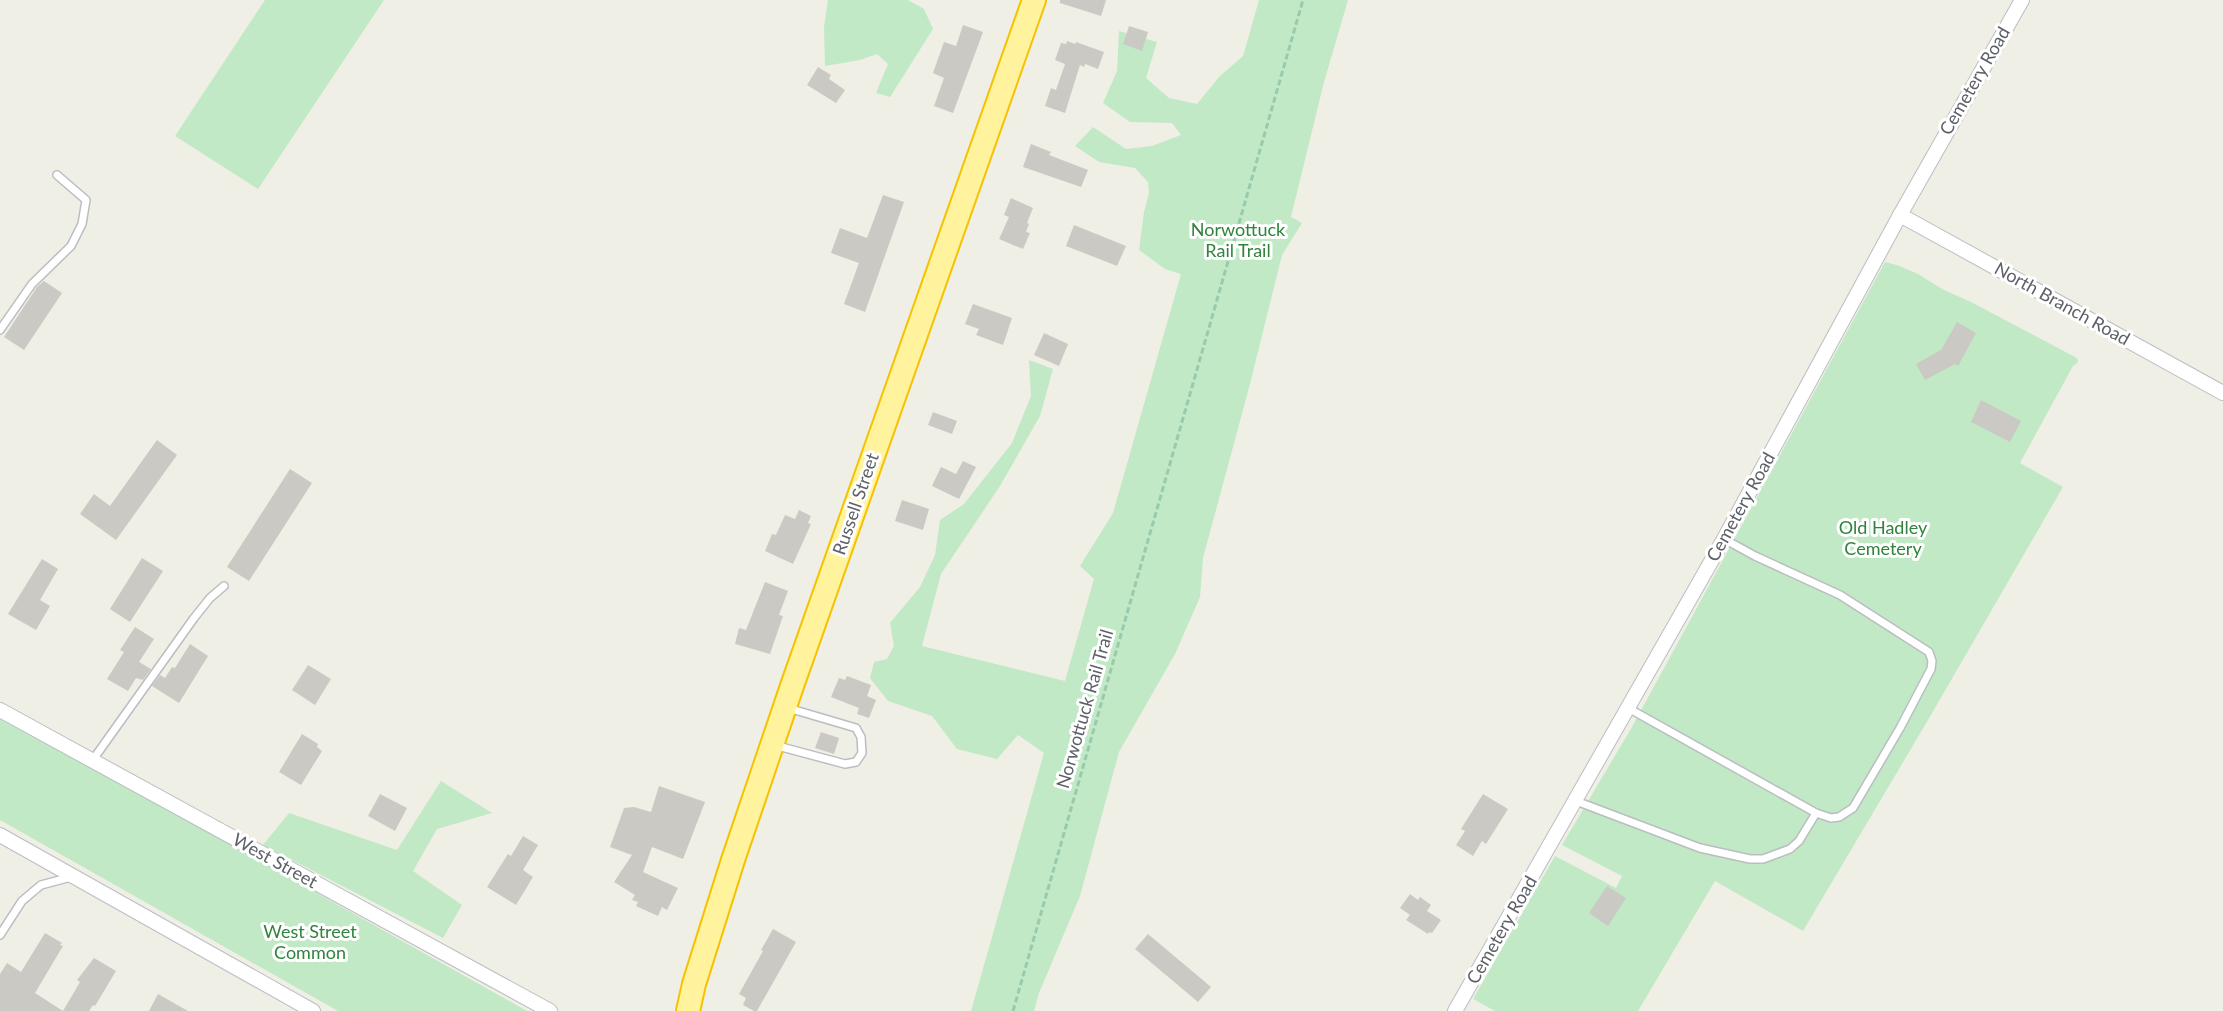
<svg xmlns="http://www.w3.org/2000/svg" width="2223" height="1011" viewBox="0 0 2223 1011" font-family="Lato,sans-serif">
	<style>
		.green { fill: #c1e9c5 }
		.building { fill: #cbc9c3 }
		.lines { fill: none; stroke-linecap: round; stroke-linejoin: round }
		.service-casing { stroke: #babdc2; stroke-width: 10 }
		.minor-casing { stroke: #babdc2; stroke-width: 16 }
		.trunk-casing { stroke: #f6c200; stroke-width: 26 }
		.path { stroke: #9acaad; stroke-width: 3; stroke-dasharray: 6 3; stroke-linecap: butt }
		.service { stroke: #fff; stroke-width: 7 }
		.minor { stroke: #fff; stroke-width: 14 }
		.trunk { stroke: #fff49d; stroke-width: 22 }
		.labels { text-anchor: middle; stroke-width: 6; stroke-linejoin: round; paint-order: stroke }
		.street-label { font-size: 18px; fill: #5d6167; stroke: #fff }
		.park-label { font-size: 18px; fill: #30833c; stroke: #fff }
	</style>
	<rect width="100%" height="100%" fill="#f0efe6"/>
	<g class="green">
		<polygon points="265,0 384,0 258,189 175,136"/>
		<polygon points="828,0 908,0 924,9 933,29 890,97 876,93 888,64 877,54 860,60 825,66 824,27"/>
		<polygon points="1259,0 1348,0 1324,82 1291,217 1302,223 1282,255 1250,384 1203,558 1200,597 1175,654 1119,752 1080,896 1039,993 1034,1011 971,1011 1044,753 1018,735 997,759 957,749 932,716 888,701 870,678 874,662 887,659 894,646 890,623 920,587 935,555 940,520 964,504 1012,443 1031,396 1029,360 1053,369 1040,416 1000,486 941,574 922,646 1065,681 1094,579 1080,566 1113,513 1181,274 1165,269 1139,250 1144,212 1149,193 1148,182 1135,168 1099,162 1075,146 1093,127 1126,149 1152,146 1181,135 1172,123 1130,122 1103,103 1117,71 1119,31 1157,42 1146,78 1169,98 1197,104 1219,77 1243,56"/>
		<polygon points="1885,262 1897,265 1918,274 1944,290 1971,302 2077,358 2078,362 2073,366 2020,463 2063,487 1928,720 1803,931 1715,881 1638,1011 1495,1011 1473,999 1555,856 1616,888 1622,876 1562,845 1632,727"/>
		<polygon points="0,715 527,1011 338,1011 0,820"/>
		<polygon points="441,781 492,813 437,829 413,871 462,905 443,938 263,845 289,813 397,850"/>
	</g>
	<g class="building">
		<polygon points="1060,0 1106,0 1101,16 1060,3"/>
		<polygon points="963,25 983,32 953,113 934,106 944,78 933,73 944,42 956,46"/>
		<polygon points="1129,26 1148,32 1142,51 1123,44"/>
		<polygon points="1067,41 1075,44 1076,42 1104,52 1098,69 1085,64 1084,67 1080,65 1065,113 1045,106 1051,88 1056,90 1065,64 1055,60 1061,43 1066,44"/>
		<polygon points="818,67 831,75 829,79 845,90 836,103 807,85"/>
		<polygon points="1031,144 1051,152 1049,155 1088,170 1081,187 1023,167"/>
		<polygon points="883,195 904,202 865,312 844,304 859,263 831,253 840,228 867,238"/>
		<polygon points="1011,198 1033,208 1027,223 1029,224 1026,232 1030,233 1023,249 999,239 1009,217 1004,215"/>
		<polygon points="1074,225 1126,246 1117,266 1066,246"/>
		<polygon points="44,281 62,293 24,350 4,337 37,287"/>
		<polygon points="973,304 1012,318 1003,345 976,335 979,329 965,324"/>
		<polygon points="1957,322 1976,333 1958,366 1955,364 1925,380 1916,364 1941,350"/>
		<polygon points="1044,333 1068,344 1059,366 1034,355"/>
		<polygon points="1981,400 2021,421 2010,442 1971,422"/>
		<polygon points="933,412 957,421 952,434 928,425"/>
		<polygon points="157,440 177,455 116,540 80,514 94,494 110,506"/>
		<polygon points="963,461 976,467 959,499 932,486 941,467 956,474"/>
		<polygon points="290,469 312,483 249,581 227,567"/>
		<polygon points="902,500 929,509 923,530 895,521"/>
		<polygon points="799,510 811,516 808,523 811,524 793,564 765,551 772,534 776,535 785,515 795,519"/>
		<polygon points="142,558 163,571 130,622 110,609"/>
		<polygon points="42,559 58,569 40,600 50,606 36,630 8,614"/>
		<polygon points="765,582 788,591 779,615 783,616 770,654 735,644 739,628 746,630"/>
		<polygon points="135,627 154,639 139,662 151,669 143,680 136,678 128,691 107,679 124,652 120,650"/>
		<polygon points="190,644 208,656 179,703 152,686 160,675 165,678 172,667 175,668"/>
		<polygon points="308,665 331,679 315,705 292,690"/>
		<polygon points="847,676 871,685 867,696 876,700 869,718 857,714 859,708 831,697 839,678 845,680"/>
		<polygon points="821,732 839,738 834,754 815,748"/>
		<polygon points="302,734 318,744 317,747 322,751 301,785 279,772"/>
		<polygon points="659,786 705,802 683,859 652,847 643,872 678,888 667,910 662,907 658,916 636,906 638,902 632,900 635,895 614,882 632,855 610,847 624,808 634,807 651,812"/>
		<polygon points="380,794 407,808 395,831 368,816"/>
		<polygon points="1483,794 1508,809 1486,844 1482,841 1473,856 1456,845 1465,831 1461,829"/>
		<polygon points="523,836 538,845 523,870 533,877 516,905 487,887 508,854 511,856"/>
		<polygon points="1607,886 1626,898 1608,926 1589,913"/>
		<polygon points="1410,894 1418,900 1420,897 1431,905 1427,911 1441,920 1432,933 1429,932 1428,934 1406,920 1410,915 1400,908"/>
		<polygon points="773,929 796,942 757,1011 754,1011 743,1005 746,998 739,994 763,951 761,950"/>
		<polygon points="45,933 62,943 60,945 63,946 35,993 63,1011 80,982 77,980 94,958 116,971 95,1006 93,1005 89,1011 0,1011 0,974 7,963 21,972"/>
		<polygon points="1148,934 1211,987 1198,1002 1135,949"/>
		<polygon points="158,994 188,1011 149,1011"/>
	</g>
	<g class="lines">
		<defs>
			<g id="service">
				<polyline points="0,330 32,284 71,246 82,224 86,200 57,175"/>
				<polyline points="1628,708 1816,813 1831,818 1839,817 1853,808 1900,728 1931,669 1932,661 1929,652 1840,595 1755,556 1724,539"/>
				<polyline points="774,745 845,764 856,762 862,753 861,737 856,728 788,708"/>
				<polyline points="92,761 194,618 210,598 224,586"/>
				<polyline points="1576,801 1700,848 1750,859 1763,859 1790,849 1799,841 1816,813"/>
				<polyline points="0,935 22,901 41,885 71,877"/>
			</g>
			<g id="minor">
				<polyline points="1900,215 2223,393"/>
				<polyline points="0,710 550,1011"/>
				<polyline points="0,835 313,1011"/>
				<polyline points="1455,1011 1724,539 1900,215 2022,0"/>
			</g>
			<polyline id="trunk" points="688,1011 694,984 733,860 792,686 1034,0"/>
		</defs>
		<use href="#service" class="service-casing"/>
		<use href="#minor" class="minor-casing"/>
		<use href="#trunk" class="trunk-casing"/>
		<polyline class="path" points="1013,1011 1303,0"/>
		<use href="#service" class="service"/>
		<use href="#minor" class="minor"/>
		<use href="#trunk" class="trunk"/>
	</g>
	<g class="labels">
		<g class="street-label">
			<text transform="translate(1975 81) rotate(-60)" y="6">Cemetery Road</text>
			<text transform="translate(2062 304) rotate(29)" y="6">North Branch Road</text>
			<text transform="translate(856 504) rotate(-71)" y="6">Russell Street</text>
			<text transform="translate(1741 507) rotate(-61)" y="6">Cemetery Road</text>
			<text transform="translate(1085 709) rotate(-74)" y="6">Norwottuck Rail Trail</text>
			<text transform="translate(275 861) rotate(29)" y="6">West Street</text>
			<text transform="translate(1502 930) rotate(-60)" y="6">Cemetery Road</text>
		</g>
		<g class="park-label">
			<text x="1238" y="236">Norwottuck<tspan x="1238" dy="21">Rail Trail</tspan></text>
			<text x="1883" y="534">Old Hadley<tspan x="1883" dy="21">Cemetery</tspan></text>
			<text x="310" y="938">West Street<tspan x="310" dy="21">Common</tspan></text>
		</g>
	</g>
</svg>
